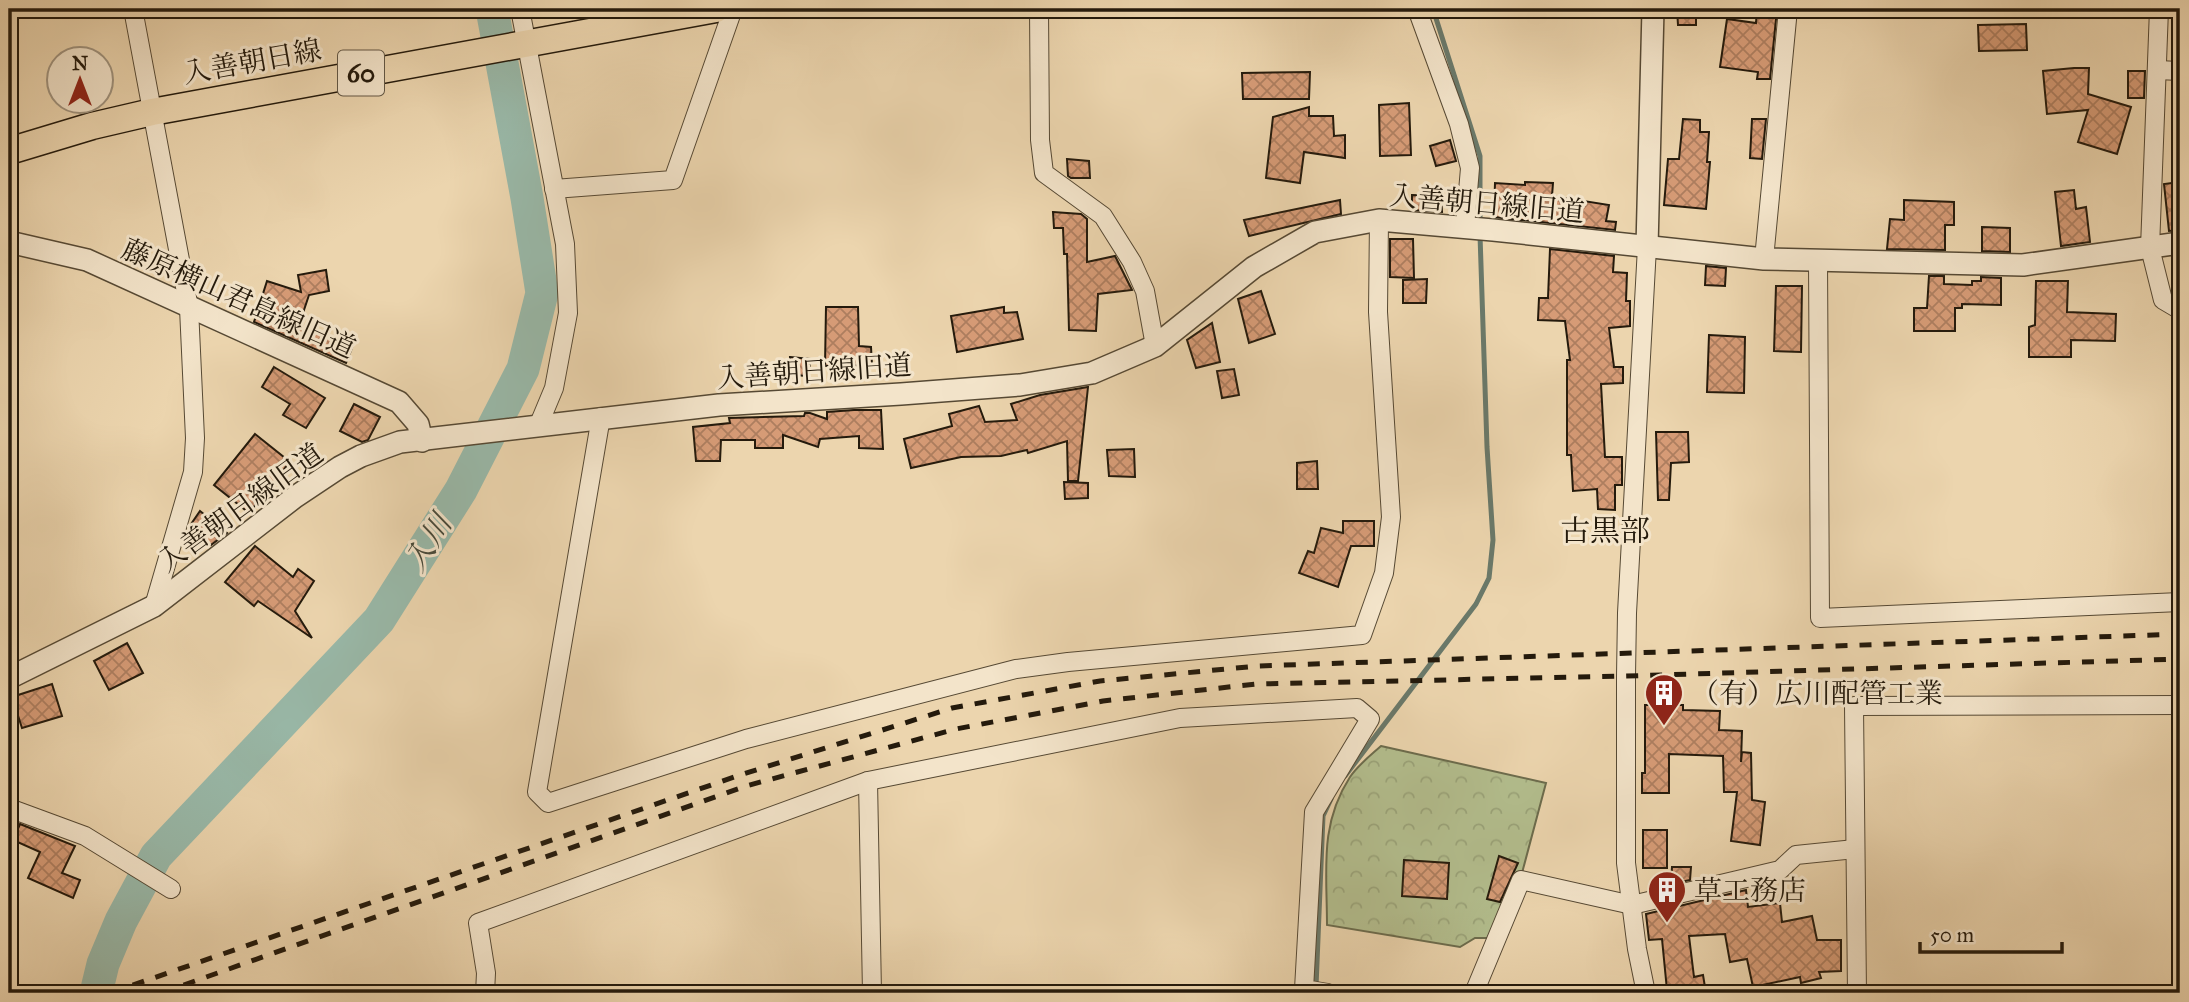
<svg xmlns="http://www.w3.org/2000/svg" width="2189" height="1002" viewBox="0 0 2189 1002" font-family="'IM FELL Great Primer','Noto Serif JP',serif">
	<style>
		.forest { fill: url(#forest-crowns); stroke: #6c6c4d; stroke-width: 2 }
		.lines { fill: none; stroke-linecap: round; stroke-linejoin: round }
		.stream { stroke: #6a796a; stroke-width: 5 }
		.river { stroke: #99b9a9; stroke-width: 33 }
		.building { fill: url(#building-cross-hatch); stroke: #241a0c; stroke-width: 2 }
		.minor-casing { stroke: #564934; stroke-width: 20 }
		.tertiary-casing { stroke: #564934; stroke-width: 24 }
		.primary-casing { stroke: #241a0c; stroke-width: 29 }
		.minor { stroke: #f3e4ca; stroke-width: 18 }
		.tertiary { stroke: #f3e4ca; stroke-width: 21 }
		.primary { stroke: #ecd5ae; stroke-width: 26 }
		.rail { stroke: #241a0c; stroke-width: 5; stroke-dasharray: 12 12; stroke-linecap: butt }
		.labels { text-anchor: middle; stroke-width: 6; stroke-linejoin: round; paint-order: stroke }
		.shield { fill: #f3e4ca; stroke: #625745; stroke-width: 2 }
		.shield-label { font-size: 26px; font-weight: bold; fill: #241a0c }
		.street-label { font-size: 28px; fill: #241a0c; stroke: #f3e4ca }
		.poi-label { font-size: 28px; fill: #241a0c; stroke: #f3e4ca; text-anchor: start }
		.neighbourhood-label { font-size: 30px; fill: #241a0c; stroke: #f3e4ca }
		.water-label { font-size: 30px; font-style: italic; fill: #474a3b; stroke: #f3e4ca }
	</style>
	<defs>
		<pattern id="forest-crowns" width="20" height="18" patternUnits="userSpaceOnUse" patternTransform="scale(1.75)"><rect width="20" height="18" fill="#b3be8e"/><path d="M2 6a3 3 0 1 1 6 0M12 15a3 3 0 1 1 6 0" fill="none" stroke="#9aa379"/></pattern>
		<pattern id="building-cross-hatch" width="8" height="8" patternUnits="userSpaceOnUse" patternTransform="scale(1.75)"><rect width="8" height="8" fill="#d69b76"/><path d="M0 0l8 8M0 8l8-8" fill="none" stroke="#ad7e5f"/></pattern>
	</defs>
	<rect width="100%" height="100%" fill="#ecd5ae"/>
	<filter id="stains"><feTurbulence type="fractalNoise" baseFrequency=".00286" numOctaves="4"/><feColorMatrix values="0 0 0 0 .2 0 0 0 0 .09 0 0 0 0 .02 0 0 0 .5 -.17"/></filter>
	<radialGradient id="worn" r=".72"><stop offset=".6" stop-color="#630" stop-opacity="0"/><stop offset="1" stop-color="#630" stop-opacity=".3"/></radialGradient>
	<path class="forest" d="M1381,746L1546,783L1522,873L1491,938H1475L1460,947L1327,925C1327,870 1319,825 1350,777C1358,765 1371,755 1381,746Z"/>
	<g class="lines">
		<g class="stream">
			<polyline points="1433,9 1480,156 1480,225"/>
			<polyline points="1345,776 1476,604 1489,578 1493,540 1487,447 1480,235"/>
			<polyline points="1316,987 1323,816 1331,799"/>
		</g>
		<polyline class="river" points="96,993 103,964 121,921 156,856 379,620 461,490 523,369 542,293 527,198 492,9"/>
	</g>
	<g class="building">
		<polygon points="1677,9 1696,9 1696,25 1678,25"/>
		<polygon points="1757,9 1777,9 1770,79 1757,79 1758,72 1720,67 1727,19 1756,23"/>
		<polygon points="2026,24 2027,50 1979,51 1978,25"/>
		<polygon points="2074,68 2089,68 2088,94 2131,107 2117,154 2078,142 2088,110 2047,114 2043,71"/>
		<polygon points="2128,71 2145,71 2144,98 2128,98"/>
		<polygon points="1310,72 1309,99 1243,99 1242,73"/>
		<polygon points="1409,103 1411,155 1380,156 1379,105"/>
		<polygon points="1309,107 1309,116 1333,116 1334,136 1345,135 1345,158 1304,152 1300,183 1266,178 1273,117"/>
		<polygon points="1683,119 1700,120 1700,132 1709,132 1707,162 1710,162 1706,209 1664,205 1668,159 1679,159"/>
		<polygon points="1752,119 1766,119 1762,159 1750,158"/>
		<polygon points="1450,140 1456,161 1436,166 1430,146"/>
		<polygon points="1067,159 1089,161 1090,178 1071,178 1068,176"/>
		<polygon points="1525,182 1553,183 1552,196 1609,205 1606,221 1616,222 1615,230 1494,217 1495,183 1525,185"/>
		<polygon points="2180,182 2180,230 2169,231 2164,184"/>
		<polygon points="2074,190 2076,209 2086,207 2090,242 2061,246 2055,192"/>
		<polygon points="1412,195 1441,196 1442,212 1412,210"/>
		<polygon points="1340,200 1341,214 1249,236 1244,220"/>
		<polygon points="1904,200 1954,202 1954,225 1945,225 1945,250 1887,249 1890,219 1904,220"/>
		<polygon points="1053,212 1081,214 1087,219 1087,262 1115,256 1132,290 1098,294 1096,331 1069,330 1067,254 1064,254 1063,228 1054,228"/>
		<polygon points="1982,227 2010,228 2010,252 1982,251"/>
		<polygon points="1390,239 1413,239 1414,278 1390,277"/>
		<polygon points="1550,249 1614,256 1613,272 1627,273 1626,301 1630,301 1630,326 1609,328 1614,367 1623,367 1623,383 1601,384 1605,457 1622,457 1622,485 1615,485 1615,510 1598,509 1597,489 1573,491 1571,455 1567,455 1567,360 1570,360 1565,321 1538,320 1539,298 1548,298"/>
		<polygon points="1706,266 1726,268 1725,286 1705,285"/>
		<polygon points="326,270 329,291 309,295 299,325 352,348 346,363 254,322 267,281 301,292 298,275"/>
		<polygon points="1929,276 1944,276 1944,284 1972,285 1972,281 1981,281 1981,277 2001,278 2001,305 1962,304 1962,308 1955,308 1955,331 1914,331 1914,308 1927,308"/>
		<polygon points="1427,279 1426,303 1403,303 1403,280"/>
		<polygon points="2036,281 2068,281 2067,312 2116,314 2115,341 2071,340 2071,357 2029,357 2029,327 2035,325"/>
		<polygon points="1776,286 1802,286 1801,352 1774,351"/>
		<polygon points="1261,291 1275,334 1249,343 1238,299"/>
		<polygon points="826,307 858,307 859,346 871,347 872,365 825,366"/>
		<polygon points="1004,307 1004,313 1017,312 1023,339 957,352 951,316"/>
		<polygon points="1212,323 1220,362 1196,368 1187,340"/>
		<polygon points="1709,335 1745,337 1744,393 1707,392"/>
		<polygon points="790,357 810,359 809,376 791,375"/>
		<polygon points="274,367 325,398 306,428 283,415 290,404 262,387"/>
		<polygon points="1234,369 1239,395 1222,398 1217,371"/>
		<polygon points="1088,387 1078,481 1068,481 1067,441 1028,453 1027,450 1001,456 961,457 911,468 904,439 952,426 949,414 979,406 985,422 1017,420 1011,404 1040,395"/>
		<polygon points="354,404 380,417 368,440 362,442 340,431"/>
		<polygon points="854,410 881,410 883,449 859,448 859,436 820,439 818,447 783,435 783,448 755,448 755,440 721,440 720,461 696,461 693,427 730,423 729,418 804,416 805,413 810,413 827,419 827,412"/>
		<polygon points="1656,432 1688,432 1689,462 1671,463 1669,500 1658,500"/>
		<polygon points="255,434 290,462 249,513 214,485"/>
		<polygon points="1134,449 1135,477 1109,476 1107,450"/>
		<polygon points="1317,461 1318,489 1297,489 1297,463"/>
		<polygon points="1064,482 1088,483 1088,498 1065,499"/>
		<polygon points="200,511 227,533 211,545 189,527"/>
		<polygon points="1343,521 1374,521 1374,546 1351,546 1338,587 1299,573 1308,551 1314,553 1321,528 1343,533"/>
		<polygon points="255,546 293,577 298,569 314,581 295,611 312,638 258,601 254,606 225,582"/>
		<polygon points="127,643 143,673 109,690 94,661"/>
		<polygon points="52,684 62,716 22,728 12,697"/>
		<polygon points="1645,705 1683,705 1683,710 1720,711 1719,730 1742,731 1741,762 1742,752 1751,753 1752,800 1765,802 1760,845 1731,841 1737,792 1724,792 1723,756 1669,754 1669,793 1642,793 1642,773 1645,773"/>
		<polygon points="20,824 75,846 62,873 80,880 73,898 28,878 40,852 13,840"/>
		<rect x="1643" y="830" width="24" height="38"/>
		<polygon points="1499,856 1518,863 1500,902 1487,899"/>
		<polygon points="1404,860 1449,863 1447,899 1402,896"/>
		<polygon points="1672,867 1691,867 1690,880 1671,884"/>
		<polygon points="1746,890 1748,907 1780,903 1782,922 1812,916 1817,940 1841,940 1841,971 1819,972 1821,978 1801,983 1800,977 1753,987 1747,959 1730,962 1725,934 1689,936 1694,977 1703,975 1706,993 1675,993 1674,989 1667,990 1662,939 1649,940 1646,914"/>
	</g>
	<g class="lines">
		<defs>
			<g id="minor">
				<polyline points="133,9 189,308 195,438 193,472 154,606"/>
				<polyline points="520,9 565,244 568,313 554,388 539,424"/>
				<polyline points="1039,9 1040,140 1044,173 1103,216 1132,262 1145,291 1155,346"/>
				<polyline points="1417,9 1459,124 1470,168 1465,227"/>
				<polyline points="2159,9 2150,248 2163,300 2180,310"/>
				<polyline points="2157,70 2180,71"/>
				<polyline points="554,189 673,180 733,9"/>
				<polyline points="1764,259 1788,9"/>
				<polyline points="1818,260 1820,618 2180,602"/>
				<polyline points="601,417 537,792 548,803 746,739 1016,669 1068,662 1362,635 1384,573 1391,517 1378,312 1379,220"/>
				<polyline points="868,781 872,993"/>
				<polyline points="9,808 85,836 171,889"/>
				<polyline points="485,993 486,973 478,923 868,781 1180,718 1357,708 1370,719 1314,812 1304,989 1328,993"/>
				<polyline points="1474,993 1521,880 1632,905 1780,870 1796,855 1855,849"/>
				<polyline points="1646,993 1637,949 1626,863 1626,676 1627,613 1647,247"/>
				<polyline points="1857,993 1854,706 2180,705"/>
			</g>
			<g id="tertiary">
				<polyline points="9,242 87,260 399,402 418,424 422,441"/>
				<polyline points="1647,247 1653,9"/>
				<polyline points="9,678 154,606 295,497 340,467 361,456 400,442 719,405 901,394 1020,385 1092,373 1155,346 1254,267 1315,232 1379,220 1493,230 1764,259 2023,265 2180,243"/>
			</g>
			<polyline id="primary" points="9,151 92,126 152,112 716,9"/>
		</defs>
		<use href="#minor" class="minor-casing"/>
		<use href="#tertiary" class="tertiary-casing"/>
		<use href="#primary" class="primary-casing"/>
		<use href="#minor" class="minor"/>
		<use href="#tertiary" class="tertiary"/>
		<use href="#primary" class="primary"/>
		<g class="rail">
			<polyline points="110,993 740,775 952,708 1100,681 1258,666 2180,634"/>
			<polyline points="161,993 746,786 956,729 1103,701 1256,684 1626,676 2180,659"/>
		</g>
	</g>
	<defs>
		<symbol id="building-pin" viewBox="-11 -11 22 30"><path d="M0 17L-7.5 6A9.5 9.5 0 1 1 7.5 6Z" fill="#8f2418" stroke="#f3e4ca"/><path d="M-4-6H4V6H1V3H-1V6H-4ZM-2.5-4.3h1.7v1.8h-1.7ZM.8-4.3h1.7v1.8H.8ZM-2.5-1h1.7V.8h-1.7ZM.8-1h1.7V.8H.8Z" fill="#fff"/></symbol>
	</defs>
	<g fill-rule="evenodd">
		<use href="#building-pin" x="1642" y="671" width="44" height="60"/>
		<use href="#building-pin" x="1645" y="868" width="44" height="60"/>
	</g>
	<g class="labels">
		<rect class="shield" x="338" y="50.5" width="46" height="45" rx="5"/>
		<g class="shield-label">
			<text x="361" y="82">60</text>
		</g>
		<g class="street-label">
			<text transform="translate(252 61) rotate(-10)" y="10">入善朝日線</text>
			<text transform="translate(1487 203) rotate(5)" y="10">入善朝日線旧道</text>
			<text transform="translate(239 298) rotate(24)" y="10">藤原横山君島線旧道</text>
			<text transform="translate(814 371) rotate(-4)" y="10">入善朝日線旧道</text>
			<text transform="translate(240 507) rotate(-36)" y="10">入善朝日線旧道</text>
		</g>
		<g class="poi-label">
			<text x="1691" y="703">（有）広川配管工業</text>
			<text x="1694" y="900">草工務店</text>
		</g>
		<g class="neighbourhood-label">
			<text x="1605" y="541">古黒部</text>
		</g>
		<g class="water-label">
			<text transform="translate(428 543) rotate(-58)" y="10">入川</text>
		</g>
	</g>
	<rect width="2189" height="1002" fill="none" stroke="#ecd5ae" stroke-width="35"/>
	<rect x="10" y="10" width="2168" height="981" fill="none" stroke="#241a0c" stroke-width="3.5"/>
	<rect x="18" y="18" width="2154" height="967" fill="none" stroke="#241a0c" stroke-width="2"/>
	<g transform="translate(80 80)"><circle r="33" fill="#f3e4ca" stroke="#a0937e" stroke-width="2"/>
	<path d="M0-5L12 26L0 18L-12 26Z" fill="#8f2418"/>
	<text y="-10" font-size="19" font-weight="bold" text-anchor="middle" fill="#241a0c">N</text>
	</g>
	<path d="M1920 942v10h142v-10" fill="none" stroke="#241a0c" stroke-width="3.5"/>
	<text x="1930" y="942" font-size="21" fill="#241a0c" stroke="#f3e4ca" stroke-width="5" paint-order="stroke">50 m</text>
	<rect width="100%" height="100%" filter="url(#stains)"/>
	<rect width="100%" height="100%" fill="url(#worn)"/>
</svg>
